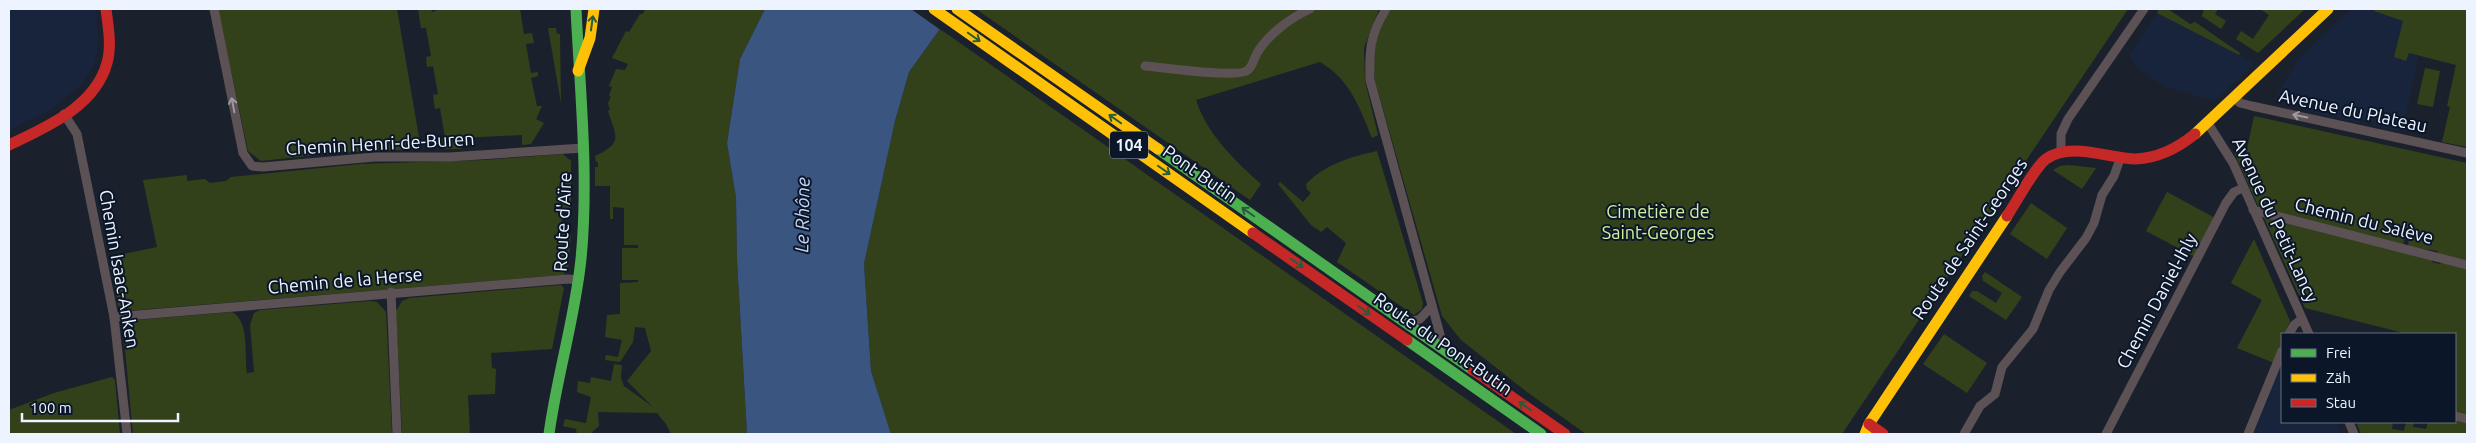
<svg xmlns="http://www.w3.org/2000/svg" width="2476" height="443" viewBox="0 0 2476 443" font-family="Ubuntu,sans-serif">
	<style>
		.built { fill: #17243c }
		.green { fill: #33411b }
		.water { fill: #3b5581 }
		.pier { fill: #1b212c }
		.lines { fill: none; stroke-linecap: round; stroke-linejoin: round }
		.street { stroke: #5c5155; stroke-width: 9 }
		.fast { stroke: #4caf50; stroke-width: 11 }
		.slow { stroke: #ffc107; stroke-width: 11 }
		.jam { stroke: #c62828; stroke-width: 11 }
		.oneway { stroke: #285b3b }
		.oneway2 { stroke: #9d9aa2 }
		.labels { text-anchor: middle; stroke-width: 4; stroke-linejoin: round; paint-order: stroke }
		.shield { fill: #0b1629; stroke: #a9b1bf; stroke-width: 1 }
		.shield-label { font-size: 16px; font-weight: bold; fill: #edf4ff }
		.street-label { font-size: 18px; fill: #edf4ff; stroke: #0b1629 }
		.park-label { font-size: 18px; fill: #d2f19d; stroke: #0b1629 }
		.water-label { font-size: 19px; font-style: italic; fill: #c6d8f6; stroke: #0b1629 }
	</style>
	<rect width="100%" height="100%" fill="#1b212c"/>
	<g class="built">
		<polygon points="9,9 96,9 99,41 95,63 81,85 50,110 9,130"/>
		<polygon points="2351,9 2375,9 2374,11 2404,21 2406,61 2408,53 2419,56 2402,132 2373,125 2373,122 2360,119 2359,123 2305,111 2305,106 2274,99 2300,57"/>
		<polygon points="2157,13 2202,35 2255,63 2215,101 2165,87 2136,67 2129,55"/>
		<polygon points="2282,361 2282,422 2336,422 2342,434 2254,434"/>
	</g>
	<g class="green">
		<polygon points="218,9 397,9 421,149 335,153 261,161 248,151"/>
		<polygon points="418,9 431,9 432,12 440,9 520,9 524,34 532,33 534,43 526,44 531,73 538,72 538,76 531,78 537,106 542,106 536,119 544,123 531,144 522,145 522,135 460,138 461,149 441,149 440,138 445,137 440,108 435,109 433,95 438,94 433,66 427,67 426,57 431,56 426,28 421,28"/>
		<path d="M645,9H765L740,59L727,143L736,198L737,260L747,434H671L666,424L657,413L598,412L599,426L590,434H577L576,429L563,426L565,419L586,423L591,397L577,392L578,381L590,383L591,377L611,381L614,364L622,365L621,378L624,386L653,407L627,381L651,351L645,328L635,327L633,342L620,362L605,360L606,355L618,357L622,340L605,337L607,315L620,314V283L638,282V280H622V248H638V245H624V208L613,207V219H610V186H595V167H598V162H596L595,156C624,142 616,137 608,111L610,110L608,103L611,97L609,96L612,87L609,86L616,69L625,70L628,64L612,58L626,31L629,32L640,14H643Z"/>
		<path d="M976,9H1379L1364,48L1365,81L1378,135L1372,138C1360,108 1349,78 1320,62L1196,100C1207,134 1235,161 1261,184L1250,200Z"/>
		<path d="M1391,9H2128L1842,434H1586L1527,392L1461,340L1442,316L1375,81C1372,51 1375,34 1391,9Z"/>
		<polygon points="2159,9 2168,9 2190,24 2195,22 2240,53 2239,55 2157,13"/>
		<polygon points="2204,9 2218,9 2215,14 2226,21 2221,29 2202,16"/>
		<polygon points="2260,9 2305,9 2258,53 2236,39 2241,31 2253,39 2269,15"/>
		<polygon points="2375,9 2467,9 2467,147 2442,142 2450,107 2447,106 2456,65 2409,53 2406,61 2394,57 2403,21 2374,11"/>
		<polygon points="548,28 556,28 557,34 560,34 561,103"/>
		<polygon points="940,29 1516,434 891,434 871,371 864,264 895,121 909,72"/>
		<polygon points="2425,68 2440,71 2433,107 2417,104"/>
		<polygon points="2254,116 2467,163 2467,262 2437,254 2438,251 2410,247 2408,244 2410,234 2406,233 2403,245 2259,208 2234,152 2246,154"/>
		<path d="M1377,151L1423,303L1422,309L1414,315L1337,262L1346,243L1327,227L1321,232L1311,225L1278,184L1280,182L1303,202L1311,193L1307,189L1306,184C1326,164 1350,157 1377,151Z"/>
		<polygon points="563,154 571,161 571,211 562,212 561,233 571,234 568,270 563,275 126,311 118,305 109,257 157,247 143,180 187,175 187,181 205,179 210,183 226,181 231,177 360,164 484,160"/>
		<polygon points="2069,165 2096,168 2082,189 2053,170 2060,166"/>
		<polygon points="2167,192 2215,218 2195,257 2146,231"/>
		<polygon points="2031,203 2067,228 2047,259 2010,234"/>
		<polygon points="2263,216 2433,259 2432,262 2440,264 2443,262 2467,268 2467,416 2455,414 2455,334 2400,334 2400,332 2305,308"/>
		<polygon points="2254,239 2290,321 2285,334 2282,334 2282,342 2274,363 2237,348 2262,300 2231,283"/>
		<polygon points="1985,272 2022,297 2006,320 1969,296 1972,291 1977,291 1996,303 2002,293 1983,281 1982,276"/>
		<polygon points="561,285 564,288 552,349 491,353 492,368 496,369 495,394 468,395 470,434 402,434 396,311 402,301 409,298"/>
		<path d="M370,301L377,302L386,312L392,434H133L124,339L125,330L136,320L232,312C250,321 244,356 247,373L254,372L250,325L254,313L260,310Z"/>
		<polygon points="1944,334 1987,363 1967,393 1923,364"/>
		<polygon points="112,377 115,380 120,434 9,434 9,410 54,393"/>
		<polygon points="2455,421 2467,423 2467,434 2361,434 2356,422 2393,422 2392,429 2404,431 2406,422 2414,422 2413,427 2426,429 2428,422"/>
	</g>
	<polygon class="water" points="765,9 960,9 940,29 909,72 895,121 864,264 871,371 891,434 747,434 737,260 736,198 727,143 740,59"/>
	<polygon class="pier" points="911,9 963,9 942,31"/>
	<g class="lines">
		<g class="street">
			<polyline points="214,9 243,153 252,166 263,167 375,157 449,157 583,148"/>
			<path d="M1386,9C1370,35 1369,50 1370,80L1444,349"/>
			<path d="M1145,66C1161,67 1238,79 1248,70C1254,65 1254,56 1259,50C1270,33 1292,17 1310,9"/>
			<polyline points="2234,97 2240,103 2252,106 2467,153"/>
			<polyline points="64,114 77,134 114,317 127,434"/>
			<polyline points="2207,122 2233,163 2309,334"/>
			<polyline points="2061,151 2061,134 2068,119 2144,9"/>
			<polyline points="2253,210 2467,265"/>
			<polyline points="391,292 397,434"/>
			<polyline points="114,317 568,279 578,280"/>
			<polyline points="1407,323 1420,319 1432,306"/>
			<polyline points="2289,334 2294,325 2302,319"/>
			<polyline points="2455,416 2467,419"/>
			<polyline points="2349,422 2354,434"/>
			<polyline points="1964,434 1980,406 1995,394 2002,367 2033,329 2049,290 2060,272 2086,238 2094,223 2102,195 2114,176 2120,159"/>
			<polyline points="2106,434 2226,203 2234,192 2243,188"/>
			<polyline points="2248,434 2282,351"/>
		</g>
		<g class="fast">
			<polyline points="1158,149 1473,370"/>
			<polyline points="1407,340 1541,434"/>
			<path d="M549,434C557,375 575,318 581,259C589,176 580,92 576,9"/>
		</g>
		<g class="slow">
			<polyline points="934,9 1253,233"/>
			<polyline points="957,9 1158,149"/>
			<polyline points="578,71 590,38 594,9"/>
			<polyline points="2195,134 2328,9"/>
			<polyline points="1865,434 1869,424 2007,216"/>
		</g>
		<g class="jam">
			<path d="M9,145C46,127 95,107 107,63C112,46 108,26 106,9"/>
			<path d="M2007,216C2016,203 2035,167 2046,159C2071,141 2109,159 2136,159C2158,158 2179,147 2195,134"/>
			<polyline points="1253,233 1407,340"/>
			<polyline points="1473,370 1565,434"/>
			<polyline points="1869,424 1883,434"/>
		</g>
	</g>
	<defs><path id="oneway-shaft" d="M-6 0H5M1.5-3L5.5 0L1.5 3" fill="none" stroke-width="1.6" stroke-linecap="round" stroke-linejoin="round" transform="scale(1.25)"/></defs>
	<g class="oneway">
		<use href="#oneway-shaft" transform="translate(592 23) rotate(-82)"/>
		<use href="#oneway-shaft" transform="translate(974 37) rotate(35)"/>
		<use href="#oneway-shaft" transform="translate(1115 119) rotate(-145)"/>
		<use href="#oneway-shaft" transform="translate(1164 170) rotate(35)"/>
		<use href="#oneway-shaft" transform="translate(1248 212) rotate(-145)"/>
		<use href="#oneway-shaft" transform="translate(1297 263) rotate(35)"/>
		<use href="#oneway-shaft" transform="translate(1364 310) rotate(35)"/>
		<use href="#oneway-shaft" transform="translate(1525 406) rotate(-145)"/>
	</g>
	<g class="oneway2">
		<use href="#oneway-shaft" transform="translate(233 105) rotate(-101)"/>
		<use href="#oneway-shaft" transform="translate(2300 116) rotate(-168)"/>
	</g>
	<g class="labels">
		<rect class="shield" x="1110" y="131.5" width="38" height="27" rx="4"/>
		<g class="shield-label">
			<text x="1129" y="151">104</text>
		</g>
		<g class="street-label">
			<text transform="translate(2353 111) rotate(12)" y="6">Avenue du Plateau</text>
			<text transform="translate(380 144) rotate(-3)" y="6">Chemin Henri-de-Buren</text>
			<text transform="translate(1200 174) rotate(35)" y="6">Pont Butin</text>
			<text transform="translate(2275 220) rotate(65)" y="6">Avenue du Petit-Lancy</text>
			<text transform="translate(2364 221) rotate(14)" y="6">Chemin du Salève</text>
			<text transform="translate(563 222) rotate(-87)" y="6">Route d'Aïre</text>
			<text transform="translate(1970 239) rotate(-56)" y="6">Route de Saint-Georges</text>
			<text transform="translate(119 269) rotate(80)" y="6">Chemin Isaac-Anken</text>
			<text transform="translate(345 281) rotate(-5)" y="6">Chemin de la Herse</text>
			<text transform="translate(2157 301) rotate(-62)" y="6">Chemin Daniel-Ihly</text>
			<text transform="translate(1443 344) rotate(35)" y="6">Route du Pont-Butin</text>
		</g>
		<g class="park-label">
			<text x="1658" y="218">Cimetière de<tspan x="1658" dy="21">Saint-Georges</tspan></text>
		</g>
		<g class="water-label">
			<text transform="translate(802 215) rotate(-89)" y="7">Le Rhône</text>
		</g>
	</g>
	<rect width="2476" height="443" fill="none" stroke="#edf4ff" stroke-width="20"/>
	<rect x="2281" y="333" width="175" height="90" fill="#0b1629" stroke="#656f7f"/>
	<rect x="2291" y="349" width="25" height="8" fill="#4caf50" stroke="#656f7f"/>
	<text x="2326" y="358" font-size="15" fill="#edf4ff">Frei</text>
	<rect x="2291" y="374" width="25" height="8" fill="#ffc107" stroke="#656f7f"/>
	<text x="2326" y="383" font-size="15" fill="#edf4ff">Zäh</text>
	<rect x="2291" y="399" width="25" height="8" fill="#c62828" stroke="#656f7f"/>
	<text x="2326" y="408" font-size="15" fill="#edf4ff">Stau</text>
	<path d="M22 413v8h156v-8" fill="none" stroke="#edf4ff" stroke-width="2.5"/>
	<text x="30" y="413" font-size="15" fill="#edf4ff" stroke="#0b1629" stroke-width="4" paint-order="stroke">100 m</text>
</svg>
